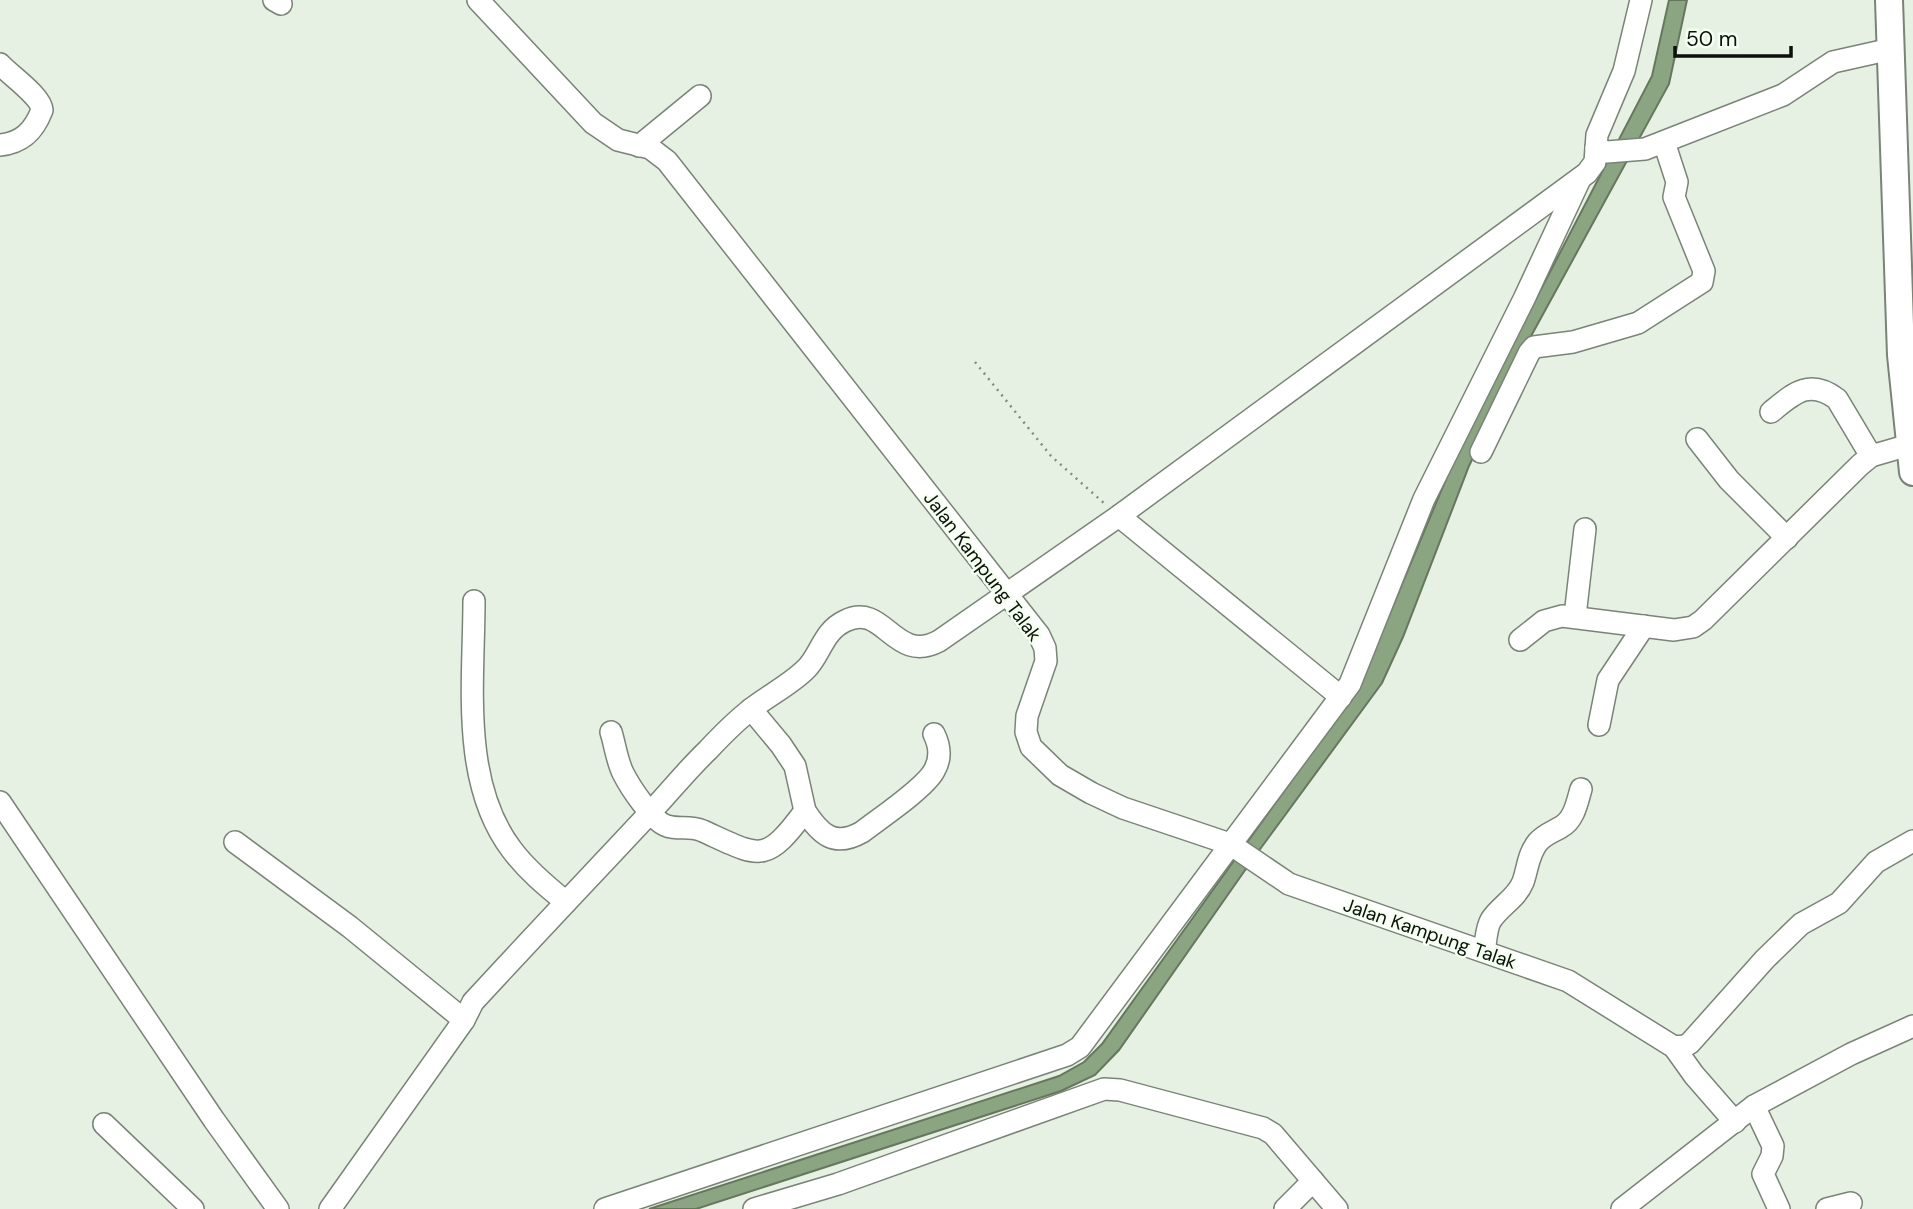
<svg xmlns="http://www.w3.org/2000/svg" width="1913" height="1209" viewBox="0 0 1913 1209" font-family="'DM Sans',sans-serif">
	<style>
		.water { fill: #8ba481; stroke: #65785e; stroke-width: 2 }
		.lines { fill: none; stroke-linecap: round; stroke-linejoin: round }
		.minor-casing { stroke: #7a8377; stroke-width: 24 }
		.major-casing { stroke: #7a8377; stroke-width: 30 }
		.path { stroke: #838a81; stroke-width: 2.5; stroke-dasharray: 2 5; stroke-linecap: butt }
		.minor { stroke: #fff; stroke-width: 21 }
		.major { stroke: #fff; stroke-width: 26 }
		.labels { text-anchor: middle; stroke-width: 5; stroke-linejoin: round; paint-order: stroke }
		.street-label { font-size: 19px; fill: #0d100c; stroke: #f4fff0 }
	</style>
	<rect width="100%" height="100%" fill="#e7f1e3"/>
	<polygon class="water" points="1669,0 1687,0 1669,84 1530,338 1469,466 1403,637 1382,683 1255,856 1119,1050 1095,1075 1061,1091 696,1209 649,1209 1059,1076 1084,1062 1102,1044 1359,687 1462,441 1652,76"/>
	<g class="lines">
		<defs>
			<g id="minor">
				<polyline points="274,0 281,4"/>
				<polyline points="478,0 593,123 618,140 650,148 667,161 1039,635 1045,648 1046,661 1027,716 1026,732 1031,747 1060,775 1091,793 1123,808 1230,844 1289,884 1568,981 1674,1047 1694,1075 1735,1122"/>
				<path d="M0,64C11,76 41,96 42,110C34,131 22,143 0,145"/>
				<polyline points="639,146 700,96"/>
				<polyline points="1596,148 1607,152 1645,149 1783,95 1833,62 1891,49"/>
				<path d="M1771,412C1793,394 1809,378 1837,399L1871,456"/>
				<polyline points="1697,439 1729,480 1787,538"/>
				<polyline points="1481,452 1529,353 1534,347 1573,342 1638,323 1702,282 1704,271 1674,197 1677,182 1664,142"/>
				<polyline points="1119,516 1341,697"/>
				<path d="M474,601C474,681 460,782 512,850C527,870 546,886 566,902"/>
				<polyline points="1575,616 1585,529"/>
				<polyline points="1520,640 1544,621 1562,616 1674,630 1693,627 1703,620 1860,465 1871,456 1909,445"/>
				<polyline points="1599,725 1608,680 1644,626"/>
				<path d="M611,732C615,745 617,761 623,773C630,787 653,822 667,826C679,830 689,825 703,831C760,857 765,865 805,811L795,766L781,745L751,709"/>
				<polyline points="0,802 214,1120 278,1209"/>
				<path d="M805,811C820,834 834,848 862,832C880,818 924,789 934,771C941,759 940,746 934,734"/>
				<polyline points="235,842 350,927 464,1020"/>
				<path d="M1484,951C1486,942 1486,928 1491,920C1501,905 1516,899 1523,882C1528,868 1528,854 1538,842C1545,834 1553,832 1561,827C1574,820 1577,803 1581,789"/>
				<polyline points="1674,1047 1685,1046 1690,1043 1765,959 1801,924 1839,903 1876,862 1913,841"/>
				<polyline points="1754,1106 1773,1146 1772,1156 1763,1174 1779,1209"/>
				<polyline points="104,1124 193,1209"/>
				<path d="M330,1209L464,1020L473,1002C531,939 589,878 647,816C668,794 686,771 708,750C722,735 738,719 754,707C771,694 791,684 806,669C820,656 823,631 845,621C884,601 894,665 939,641L1119,516L1587,173L1595,162L1597,135L1624,71L1641,0"/>
				<polyline points="605,1209 1067,1055 1080,1047 1350,684 1424,499 1524,299 1580,179"/>
				<polyline points="754,1209 838,1184 1104,1089 1120,1090 1263,1128 1273,1134 1337,1209"/>
				<polyline points="1285,1209 1313,1181"/>
				<polyline points="1622,1209 1754,1106 1851,1054 1913,1026"/>
				<polyline points="1827,1209 1851,1203"/>
			</g>
			<polyline id="major" points="1889,0 1901,355 1913,472"/>
		</defs>
		<use href="#minor" class="minor-casing"/>
		<use href="#major" class="major-casing"/>
		<polyline class="path" points="975,362 1051,456 1105,504"/>
		<use href="#minor" class="minor"/>
		<use href="#major" class="major"/>
	</g>
	<g class="labels">
		<g class="street-label">
			<text transform="translate(983 566) rotate(53)" y="7">Jalan Kampung Talak</text>
			<text transform="translate(1430 933) rotate(19)" y="7">Jalan Kampung Talak</text>
		</g>
	</g>
	<path d="M1675 46v10h116v-10" fill="none" stroke="#0d100c" stroke-width="3.5"/>
	<text x="1686" y="46" font-size="21" fill="#0d100c" stroke="#f4fff0" stroke-width="5" paint-order="stroke">50 m</text>
</svg>
